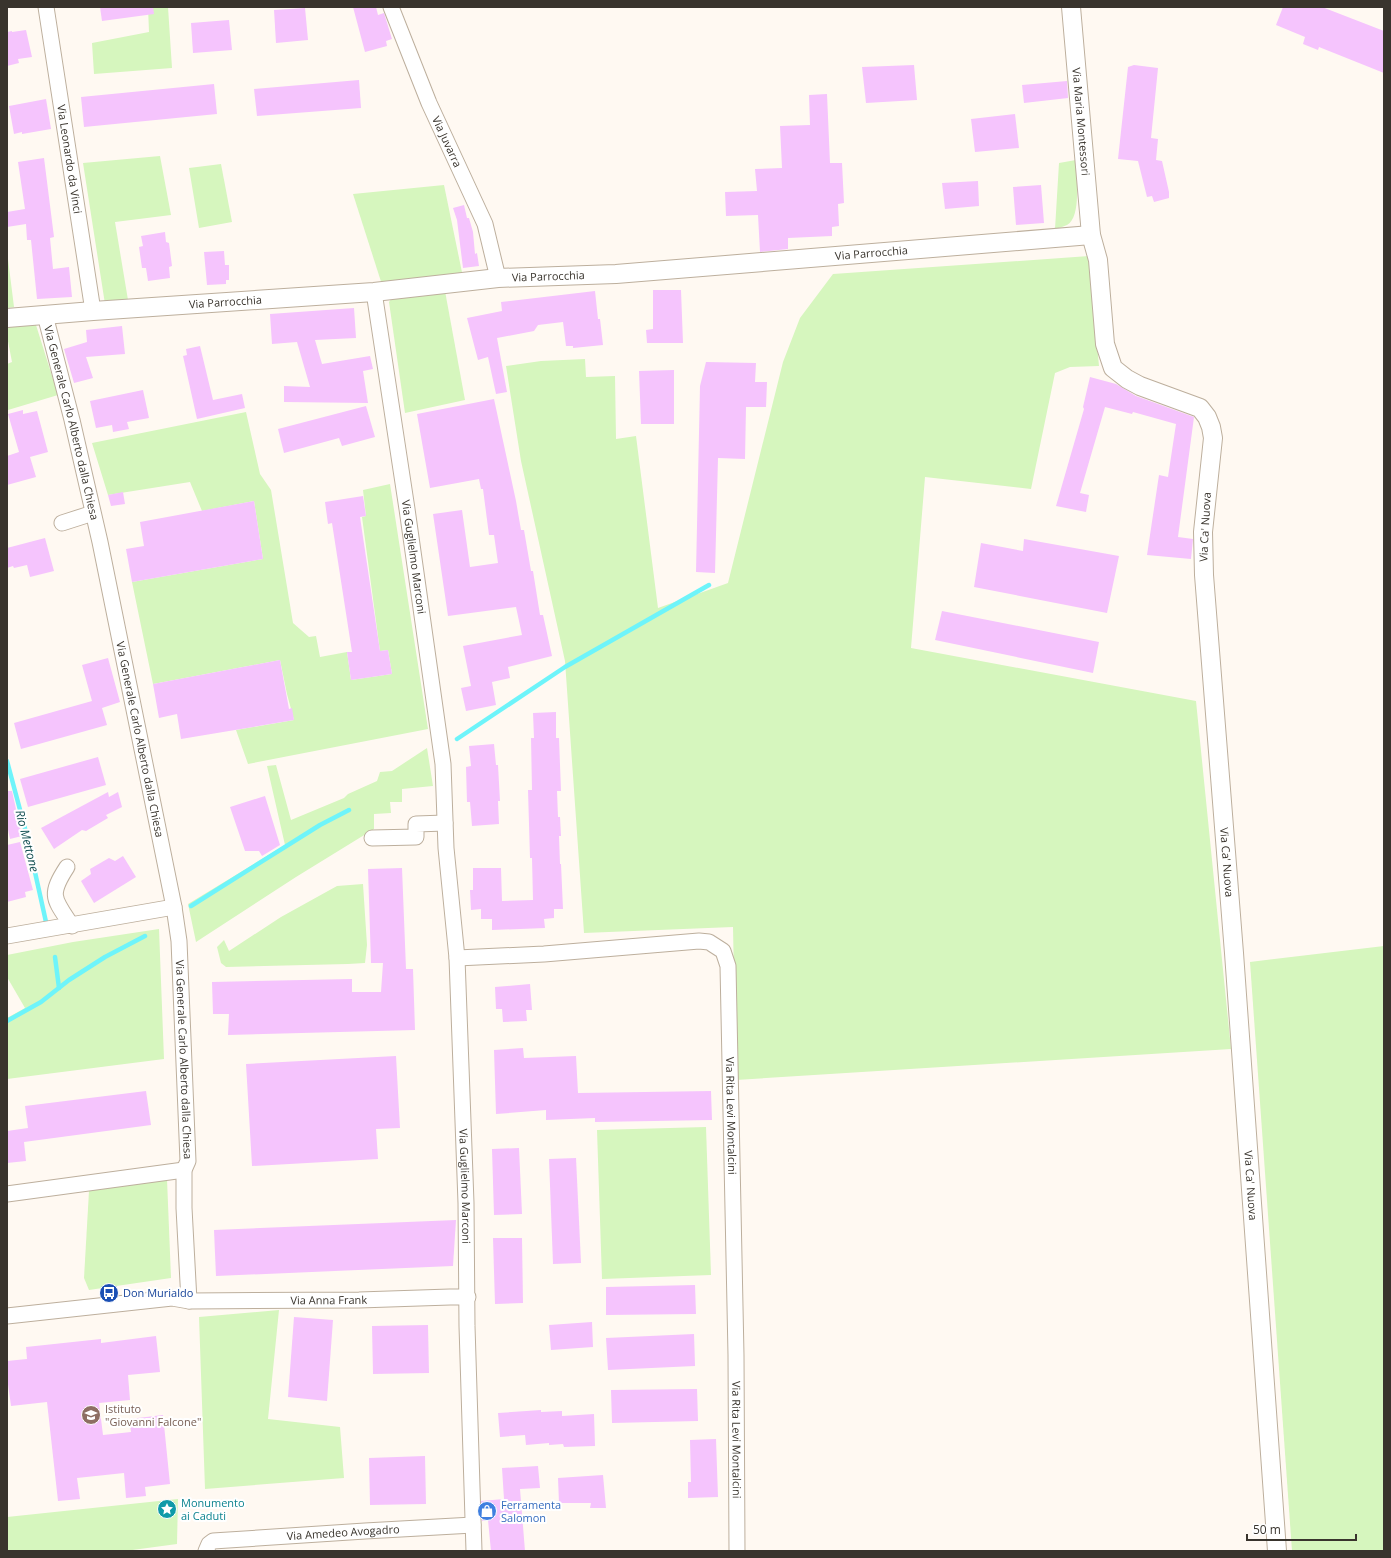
<svg xmlns="http://www.w3.org/2000/svg" width="1391" height="1558" viewBox="0 0 1391 1558" font-family="'Open Sans',sans-serif">
	<style>
		.green { fill: #d6f6be }
		.lines { fill: none; stroke-linecap: round; stroke-linejoin: round }
		.stream { stroke: #6ef4fa; stroke-width: 4.5 }
		.building { fill: #f5c4fd }
		.minor-casing { stroke: #bdaf9d; stroke-width: 17 }
		.tertiary-casing { stroke: #bdaf9d; stroke-width: 20 }
		.minor { stroke: #fff; stroke-width: 15 }
		.tertiary { stroke: #fff; stroke-width: 18 }
		.labels { text-anchor: middle; stroke-width: 4; stroke-linejoin: round; paint-order: stroke }
		.street-label { font-size: 11px; fill: #39342d; stroke: #fff }
		.transit-label { font-size: 11px; fill: #164399; stroke: #fff; text-anchor: start }
		.education-label { font-size: 11px; fill: #785e54; stroke: #fff; text-anchor: start }
		.culture-label { font-size: 11px; fill: #0d838f; stroke: #fff; text-anchor: start }
		.shop-label { font-size: 11px; fill: #366cbe; stroke: #fff; text-anchor: start }
		.water-label { font-size: 12px; font-style: italic; fill: #134f51; stroke: #fff }
	</style>
	<rect width="100%" height="100%" fill="#fff9f2"/>
	<g class="green">
		<polygon points="148,7 168,7 172,68 94,74 92,43 149,32"/>
		<polygon points="160,156 171,215 115,222 128,300 105,304 83,163"/>
		<path d="M1076,160C1076,176 1082,217 1067,225C1063,227 1058,228 1055,229L1059,163Z"/>
		<polygon points="221,164 232,222 199,228 189,168"/>
		<polygon points="444,185 464,282 384,291 353,194"/>
		<polygon points="7,251 14,307 7,308"/>
		<polygon points="1089,256 1099,366 1070,367 1055,373 1031,489 925,477 911,648 1196,701 1231,1049 736,1080 733,927 584,933 565,661 521,461 506,366 541,361 585,359 586,377 615,376 616,439 636,436 658,608 728,583 783,362 800,318 833,274"/>
		<polygon points="445,291 465,400 405,413 389,302 392,298"/>
		<polygon points="36,325 58,395 8,410 7,364 12,362 7,336 7,327"/>
		<polygon points="246,412 260,474 271,490 293,623 309,637 316,636 320,657 347,652 351,680 392,674 388,650 380,651 362,517 366,516 363,490 390,484 428,729 248,764 236,730 294,720 287,694 280,660 153,684 132,582 263,559 254,501 202,511 190,482 108,495 92,443"/>
		<polygon points="427,748 433,786 402,789 402,802 390,802 391,813 374,814 374,829 296,877 196,942 188,904 285,845 267,766 276,765 291,820 344,798 348,794 377,781 380,772 392,771"/>
		<polygon points="363,884 367,945 365,963 348,964 226,967 221,963 217,947 224,940 229,951 281,917 337,886"/>
		<polygon points="159,929 164,1059 7,1079 7,1018 25,1008 7,977 7,955 73,942"/>
		<polygon points="1384,946 1384,1551 1292,1551 1250,962"/>
		<polygon points="706,1127 711,1275 602,1279 597,1130"/>
		<polygon points="167,1179 171,1278 89,1290 84,1278 89,1191"/>
		<polygon points="279,1310 268,1419 340,1427 344,1478 205,1489 199,1317"/>
		<polygon points="178,1499 177,1544 125,1551 7,1551 7,1517"/>
	</g>
	<g class="lines">
		<g class="stream">
			<polyline points="457,739 565,667 709,585"/>
			<polyline points="7,761 27,836 46,922"/>
			<polyline points="191,906 320,825 349,810"/>
			<polyline points="55,957 59,988"/>
			<polyline points="7,1021 41,1002 69,980 105,957 145,936"/>
		</g>
	</g>
	<g class="building">
		<polygon points="100,7 153,7 154,14 102,21"/>
		<polygon points="353,7 376,7 378,15 384,13 392,39 386,41 387,46 365,52"/>
		<polygon points="1283,7 1322,7 1384,31 1384,73 1319,47 1318,50 1303,44 1305,37 1276,25"/>
		<polygon points="305,8 308,40 276,43 274,10"/>
		<polygon points="229,20 232,50 193,53 191,23"/>
		<polygon points="26,30 32,57 18,59 19,63 7,66 7,32 12,31 12,32"/>
		<polygon points="914,65 917,100 866,103 862,67"/>
		<polygon points="1134,65 1158,68 1151,138 1158,139 1156,160 1162,161 1169,192 1169,198 1154,202 1152,196 1147,197 1138,161 1118,159 1128,67"/>
		<polygon points="359,80 361,108 257,116 254,89"/>
		<polygon points="1067,81 1068,98 1024,103 1022,85"/>
		<polygon points="214,84 217,114 84,127 81,97"/>
		<polygon points="827,94 830,163 842,163 844,203 838,204 839,226 832,227 832,236 788,238 788,249 760,252 758,215 726,216 725,192 757,191 755,169 782,168 780,126 810,125 809,95"/>
		<polygon points="46,99 51,129 22,134 22,132 14,134 9,106"/>
		<polygon points="1015,114 1019,148 975,152 971,119"/>
		<polygon points="44,158 54,237 50,238 53,269 69,267 72,297 37,299 31,240 27,240 26,224 7,227 7,212 25,209 18,162"/>
		<polygon points="978,181 979,206 945,209 942,183"/>
		<polygon points="1041,185 1044,223 1016,225 1013,187"/>
		<polygon points="464,205 467,218 469,218 473,232 475,254 477,253 479,266 463,268 457,220 453,208"/>
		<polygon points="165,232 166,242 169,243 172,266 169,267 170,278 148,281 146,268 142,268 139,247 143,246 141,236"/>
		<polygon points="224,251 225,265 229,265 229,280 226,280 226,284 207,285 204,252"/>
		<polygon points="653,290 681,290 683,343 647,343 646,330 653,329"/>
		<polygon points="595,291 598,319 600,319 603,345 573,348 573,346 566,346 563,322 538,325 534,331 497,338 507,392 496,394 488,357 478,360 467,318 502,311 501,302"/>
		<polygon points="354,308 356,338 315,340 322,364 370,356 373,369 363,371 368,403 284,402 284,386 310,387 297,342 272,344 270,314"/>
		<polygon points="122,326 125,354 86,357 93,378 74,383 64,349 87,342 86,330"/>
		<polygon points="200,346 213,400 242,394 245,408 197,419 183,356 187,355 186,349"/>
		<polygon points="706,362 756,363 755,382 767,382 766,407 746,407 745,459 718,458 715,573 696,572 700,386"/>
		<polygon points="674,370 674,424 641,424 639,371"/>
		<polygon points="1090,377 1116,384 1136,396 1194,417 1178,537 1193,539 1191,559 1147,555 1159,475 1168,477 1176,424 1133,412 1132,414 1105,407 1080,493 1089,495 1086,512 1056,506 1084,409 1083,407"/>
		<polygon points="143,390 149,418 127,422 129,429 113,432 112,425 96,428 90,401"/>
		<polygon points="494,399 516,501 521,530 524,530 531,571 533,571 540,615 543,615 552,656 508,667 510,678 492,682 496,705 466,711 461,688 471,686 463,646 522,635 516,607 448,616 433,514 462,510 470,567 498,563 494,535 489,535 483,489 481,489 479,479 430,488 417,414"/>
		<polygon points="366,406 375,437 342,446 339,438 284,453 278,429"/>
		<polygon points="23,410 23,414 37,411 48,452 30,457 36,477 7,485 7,456 19,452 8,414"/>
		<polygon points="123,492 125,504 111,506 108,495"/>
		<polygon points="363,496 366,516 360,517 380,651 388,650 392,674 351,680 347,652 352,652 332,523 328,524 325,502"/>
		<polygon points="254,501 263,559 132,582 126,549 144,546 140,522"/>
		<polygon points="45,538 54,571 30,577 27,565 14,568 13,566 7,568 7,548"/>
		<polygon points="1024,539 1119,556 1107,613 974,587 981,543 1023,551"/>
		<polygon points="942,611 1099,642 1093,673 935,640"/>
		<polygon points="108,658 120,702 102,708 107,725 21,749 14,723 92,701 82,665"/>
		<polygon points="280,660 289,709 292,708 294,720 181,739 177,714 159,718 153,684"/>
		<polygon points="556,712 556,738 559,738 561,791 557,791 558,817 560,817 561,836 559,836 560,864 561,864 563,909 554,909 554,918 544,919 545,928 492,930 492,919 481,919 481,909 471,910 470,890 473,890 473,868 501,868 502,901 533,900 532,858 530,858 528,790 532,790 531,738 534,738 533,713"/>
		<polygon points="494,744 496,765 498,765 500,801 498,801 499,824 472,826 470,802 467,802 466,767 471,766 469,746"/>
		<polygon points="98,757 106,785 28,807 20,779"/>
		<polygon points="7,791 12,791 22,836 10,839 7,825"/>
		<polygon points="108,792 109,797 118,792 122,807 106,815 108,818 86,831 82,830 54,849 41,828"/>
		<polygon points="265,796 280,845 262,856 259,851 245,851 230,807"/>
		<polygon points="20,842 33,890 25,892 26,897 7,902 7,845"/>
		<polygon points="123,856 136,877 94,903 81,881 91,874 90,869 109,858 115,861"/>
		<polygon points="402,868 406,969 413,969 415,1030 228,1035 229,1014 213,1014 212,982 352,979 352,992 381,992 383,963 371,963 368,869"/>
		<polygon points="530,984 532,1010 526,1010 527,1021 503,1022 502,1009 496,1009 495,987"/>
		<polygon points="523,1048 524,1058 576,1056 578,1093 711,1091 712,1120 595,1122 595,1118 546,1120 546,1110 496,1114 494,1050"/>
		<polygon points="396,1056 400,1128 376,1129 378,1159 252,1166 246,1064"/>
		<polygon points="146,1091 151,1125 24,1142 26,1161 7,1163 7,1131 28,1128 25,1106"/>
		<polygon points="519,1148 522,1214 494,1215 492,1149"/>
		<polygon points="576,1158 581,1263 553,1264 549,1159"/>
		<polygon points="456,1220 453,1266 216,1276 214,1230"/>
		<polygon points="493,1238 522,1238 523,1303 495,1304"/>
		<polygon points="695,1285 696,1314 606,1315 606,1287"/>
		<polygon points="294,1317 333,1320 327,1401 288,1397"/>
		<polygon points="592,1322 593,1347 551,1350 549,1325"/>
		<polygon points="428,1325 429,1373 373,1374 372,1326"/>
		<polygon points="694,1334 695,1366 608,1370 606,1338"/>
		<polygon points="156,1336 160,1372 128,1375 130,1400 99,1403 103,1435 131,1432 129,1419 163,1415 170,1484 145,1487 146,1496 126,1498 124,1473 77,1478 80,1499 58,1501 47,1402 11,1406 7,1377 7,1361 27,1359 26,1347 101,1339 101,1343"/>
		<polygon points="697,1389 698,1421 612,1423 611,1390"/>
		<polygon points="541,1410 541,1412 562,1411 562,1416 594,1414 595,1446 564,1447 563,1444 549,1445 549,1443 526,1445 525,1435 500,1437 498,1413"/>
		<polygon points="716,1439 718,1497 688,1498 688,1482 691,1482 690,1440"/>
		<polygon points="425,1456 426,1504 370,1505 369,1458"/>
		<polygon points="538,1466 540,1488 520,1489 525,1551 491,1551 488,1520 482,1521 481,1501 504,1499 502,1468"/>
		<polygon points="603,1475 606,1508 590,1508 591,1503 559,1503 558,1478"/>
	</g>
	<g class="lines">
		<defs>
			<g id="minor">
				<path id="s1" d="M46,7L93,311"/>
				<path id="s2" d="M391,7L429,103L485,224L498,278"/>
				<path id="s3" d="M374,292L407,509L443,764L446,848L457,958L466,1203L467,1326L474,1551"/>
				<path id="s4" d="M45,315L72,420L100,542L174,907L179,941L188,1161L184,1170V1208L189,1301"/>
				<polyline points="62,523 90,514 92,511"/>
				<polyline points="372,838 416,837 416,824 445,823"/>
				<path d="M67,867C48,896 54,899 72,926"/>
				<polyline points="7,936 174,907"/>
				<path id="s5" d="M457,958L544,954L699,941L709,942L723,951L728,966L736,1355L737,1551"/>
				<polyline points="7,1194 184,1170"/>
				<path id="s6" d="M7,1316L172,1298L189,1301L359,1300L450,1297H468"/>
				<path id="s7" d="M206,1551L209,1544L213,1541L365,1531L473,1525"/>
			</g>
			<g id="tertiary">
				<path id="s8" d="M1071,7L1091,235L1098,260L1105,344L1113,368L1127,379L1140,386L1200,408L1207,417L1211,427L1213,438L1203,532L1204,575L1234,953L1277,1551"/>
				<path id="s9" d="M7,318L93,311L374,292L498,278L616,274L1091,235"/>
			</g>
		</defs>
		<use href="#minor" class="minor-casing"/>
		<use href="#tertiary" class="tertiary-casing"/>
		<use href="#minor" class="minor"/>
		<use href="#tertiary" class="tertiary"/>
	</g>
	<defs>
		<symbol id="bus-disc" viewBox="-11 -11 22 22"><circle r="9.5" fill="#1a4fb4" stroke="#fff"/><path d="M-5-6H5V4H4V6H2V4H-2V6H-4V4H-5ZM-3.5-4V0h7V-4ZM-3.5 1.2v1.5H-2V1.2ZM2 1.2v1.5H3.5V1.2Z" fill="#fff"/></symbol>
		<symbol id="school-disc" viewBox="-11 -11 22 22"><circle r="9.5" fill="#8d6e63" stroke="#fff"/><path d="M0-5L7-2L0 1L-7-2ZM-4 1L0 2.5L4 1V4Q0 6-4 4Z" fill="#fff"/></symbol>
		<symbol id="sight-disc" viewBox="-11 -11 22 22"><circle r="9.5" fill="#0f9aa8" stroke="#fff"/><path d="M0-6L1.8-2.2L6-1.7L2.9 1.2L3.7 5.4L0 3.3L-3.7 5.4L-2.9 1.2L-6-1.7L-1.8-2.2Z" fill="#fff"/></symbol>
		<symbol id="shop-disc" viewBox="-11 -11 22 22"><circle r="9.5" fill="#3f7fe0" stroke="#fff"/><path d="M-5-2.5h2.3a2.7 3.5 0 0 1 5.4 0H5L5.5 6h-11ZM-1.5-2.5h3a1.5 2.3 0 0 0-3 0Z" fill="#fff"/></symbol>
	</defs>
	<g fill-rule="evenodd">
		<use href="#bus-disc" x="98" y="1282" width="22" height="22"/>
		<use href="#school-disc" x="80" y="1404" width="22" height="22"/>
		<use href="#sight-disc" x="156" y="1498" width="22" height="22"/>
		<use href="#shop-disc" x="476" y="1500" width="22" height="22"/>
	</g>
	<g class="labels">
		<g class="street-label">
			<text dy="4" stroke="none"><textPath href="#s8" startOffset="115">Via Maria Montessori</textPath></text>
			<text dy="4" stroke="none"><textPath href="#s2" startOffset="146">Via Juvarra</textPath></text>
			<text dy="4" stroke="none"><textPath href="#s1" startOffset="154">Via Leonardo da Vinci</textPath></text>
			<text dy="4" stroke="none"><textPath href="#s9" startOffset="867">Via Parrocchia</textPath></text>
			<text dy="4" stroke="none"><textPath href="#s9" startOffset="543">Via Parrocchia</textPath></text>
			<text dy="4" stroke="none"><textPath href="#s9" startOffset="219">Via Parrocchia</textPath></text>
			<text dy="4" stroke="none"><textPath href="#s4" startOffset="111">Via Generale Carlo Alberto dalla Chiesa</textPath></text>
			<text transform="translate(1205 527) rotate(-87)" y="4">Via Ca' Nuova</text>
			<text dy="4" stroke="none"><textPath href="#s3" startOffset="268">Via Guglielmo Marconi</textPath></text>
			<text dy="4" stroke="none"><textPath href="#s4" startOffset="435">Via Generale Carlo Alberto dalla Chiesa</textPath></text>
			<text dy="4" stroke="none"><textPath href="#s8" startOffset="920">Via Ca' Nuova</textPath></text>
			<text dy="4" stroke="none"><textPath href="#s4" startOffset="759">Via Generale Carlo Alberto dalla Chiesa</textPath></text>
			<text dy="4" stroke="none"><textPath href="#s5" startOffset="435">Via Rita Levi Montalcini</textPath></text>
			<text dy="4" stroke="none"><textPath href="#s8" startOffset="1244">Via Ca' Nuova</textPath></text>
			<text dy="4" stroke="none"><textPath href="#s3" startOffset="900">Via Guglielmo Marconi</textPath></text>
			<text dy="4" stroke="none"><textPath href="#s6" startOffset="323">Via Anna Frank</textPath></text>
			<text dy="4" stroke="none"><textPath href="#s5" startOffset="759">Via Rita Levi Montalcini</textPath></text>
			<text dy="4" stroke="none"><textPath href="#s7" startOffset="143">Via Amedeo Avogadro</textPath></text>
		</g>
		<g class="transit-label">
			<text x="123" y="1297">Don Murialdo</text>
		</g>
		<g class="education-label">
			<text x="105" y="1413">Istituto<tspan x="105" dy="13">"Giovanni Falcone"</tspan></text>
		</g>
		<g class="culture-label">
			<text x="181" y="1507">Monumento<tspan x="181" dy="13">ai Caduti</tspan></text>
		</g>
		<g class="shop-label">
			<text x="501" y="1509">Ferramenta<tspan x="501" dy="13">Salomon</tspan></text>
		</g>
		<g class="water-label">
			<text transform="translate(27 841) rotate(76)" y="4">Rio Mettone</text>
		</g>
	</g>
	<rect width="1391" height="1558" fill="none" stroke="#39342d" stroke-width="16"/>
	<path d="M1247 1534v6h109v-6" fill="none" stroke="#39342d" stroke-width="2"/>
	<text x="1253" y="1534" font-size="12" fill="#39342d" stroke="#ffffff" stroke-width="3" paint-order="stroke">50 m</text>
</svg>
